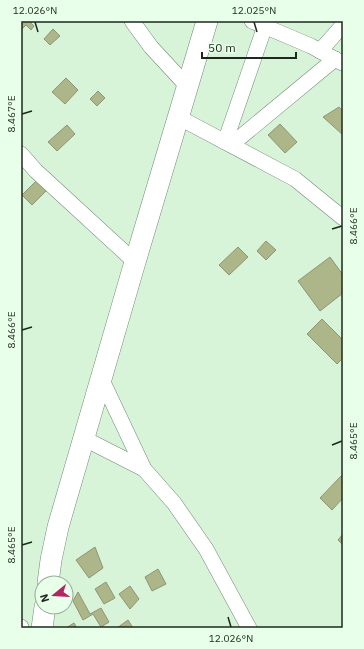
<svg xmlns="http://www.w3.org/2000/svg" width="364" height="649" viewBox="0 0 364 649" font-family="'IBM Plex Sans',sans-serif">
	<style>
		.building { fill: #adb688; stroke: #8e9575 }
		.lines { fill: none; stroke-linecap: round; stroke-linejoin: round }
		.street-casing { stroke: #728b73; stroke-width: 16 }
		.secondary-casing { stroke: #728b73; stroke-width: 22 }
		.street { stroke: #fff; stroke-width: 15 }
		.secondary { stroke: #fff; stroke-width: 21 }
		.ticks { fill: none; stroke: #1d281e; stroke-width: 1.5 }
		.neatline { fill: none; stroke: #1d281e; stroke-width: 1.5 }
		.ticks-label { font-size: 10px; text-anchor: middle; fill: #1d281e }
	</style>
	<rect width="100%" height="100%" fill="#d7f3d8"/>
	<g class="building">
		<polygon points="21,21 29,21 34,26 31,30 26,25 21,30"/>
		<polygon points="53,29 60,36 50,45 44,39"/>
		<polygon points="66,78 78,90 65,104 52,92"/>
		<polygon points="98,91 105,98 97,106 90,99"/>
		<polygon points="339,107 343,111 343,135 323,117"/>
		<polygon points="280,124 297,142 285,153 268,135"/>
		<polygon points="67,125 75,134 57,151 48,142"/>
		<polygon points="37,180 47,190 32,205 22,195"/>
		<polygon points="266,241 276,250 266,260 257,251"/>
		<polygon points="238,247 248,257 229,275 219,265"/>
		<polygon points="330,257 343,275 343,293 320,311 298,281"/>
		<polygon points="322,319 343,340 343,358 337,364 307,334"/>
		<polygon points="343,474 343,498 332,510 320,498"/>
		<polygon points="343,534 343,545 338,540"/>
		<polygon points="95,547 103,568 89,578 76,560"/>
		<polygon points="158,569 166,584 152,591 145,577"/>
		<polygon points="106,582 115,598 104,604 95,589"/>
		<polygon points="130,586 139,599 130,609 119,594"/>
		<polygon points="78,592 90,614 101,608 109,622 101,627 93,614 83,620 73,601"/>
		<polygon points="128,620 133,628 117,628"/>
		<polygon points="74,623 77,628 66,628"/>
	</g>
	<g class="lines">
		<defs>
			<g id="street">
				<polyline points="132,21 151,47 187,86"/>
				<polyline points="252,21 311,46 342,63"/>
				<polyline points="320,51 343,25"/>
				<polyline points="178,117 295,179 343,218"/>
				<polyline points="225,142 265,26"/>
				<polyline points="231,145 335,59"/>
				<polyline points="21,154 36,171 135,262"/>
				<polyline points="101,378 144,469 174,503 206,549 249,628"/>
				<polyline points="83,438 144,469"/>
				<polyline points="21,627 21,628"/>
			</g>
			<g id="secondary">
				<polyline points="48,583 51,560 58,527 135,262 207,21"/>
				<polyline points="42,628 45,607"/>
			</g>
		</defs>
		<use href="#street" class="street-casing"/>
		<use href="#secondary" class="secondary-casing"/>
		<use href="#street" class="street"/>
		<use href="#secondary" class="secondary"/>
	</g>
	<path class="ticks" d="M35,22L38,32M254,22L257,32M22,114L32,111M332,229L342,226M22,330L32,327M332,445L342,441M22,545L32,542M228,617L231,627"/>
	<rect width="364" height="649" fill="none" stroke="#e8ffe9" stroke-width="44"/>
	<g transform="translate(54 595) rotate(252)"><circle r="19" fill="#e8ffe9" stroke="#97a998"/>
	<path d="M0-3L7 15L0 10L-7 15Z" fill="#b12562"/>
	<text y="-6" font-size="11" font-weight="bold" text-anchor="middle" fill="#1d281e">N</text>
	</g>
	<path d="M202 52v6h94v-6" fill="none" stroke="#1d281e" stroke-width="2"/>
	<text x="208" y="52" font-size="12" fill="#1d281e" stroke="#e8ffe9" stroke-width="3" paint-order="stroke">50 m</text>
	<rect x="22" y="22" width="320" height="605" class="neatline"/>
	<g class="ticks-label">
		<text x="35" y="14">12.026°N</text>
		<text x="254" y="14">12.025°N</text>
		<text transform="translate(11 114) rotate(-90)" y="4">8.467°E</text>
		<text transform="translate(353 226) rotate(-90)" y="4">8.466°E</text>
		<text transform="translate(11 330) rotate(-90)" y="4">8.466°E</text>
		<text transform="translate(353 441) rotate(-90)" y="4">8.465°E</text>
		<text transform="translate(11 545) rotate(-90)" y="4">8.465°E</text>
		<text x="231" y="642">12.026°N</text>
	</g>
</svg>
